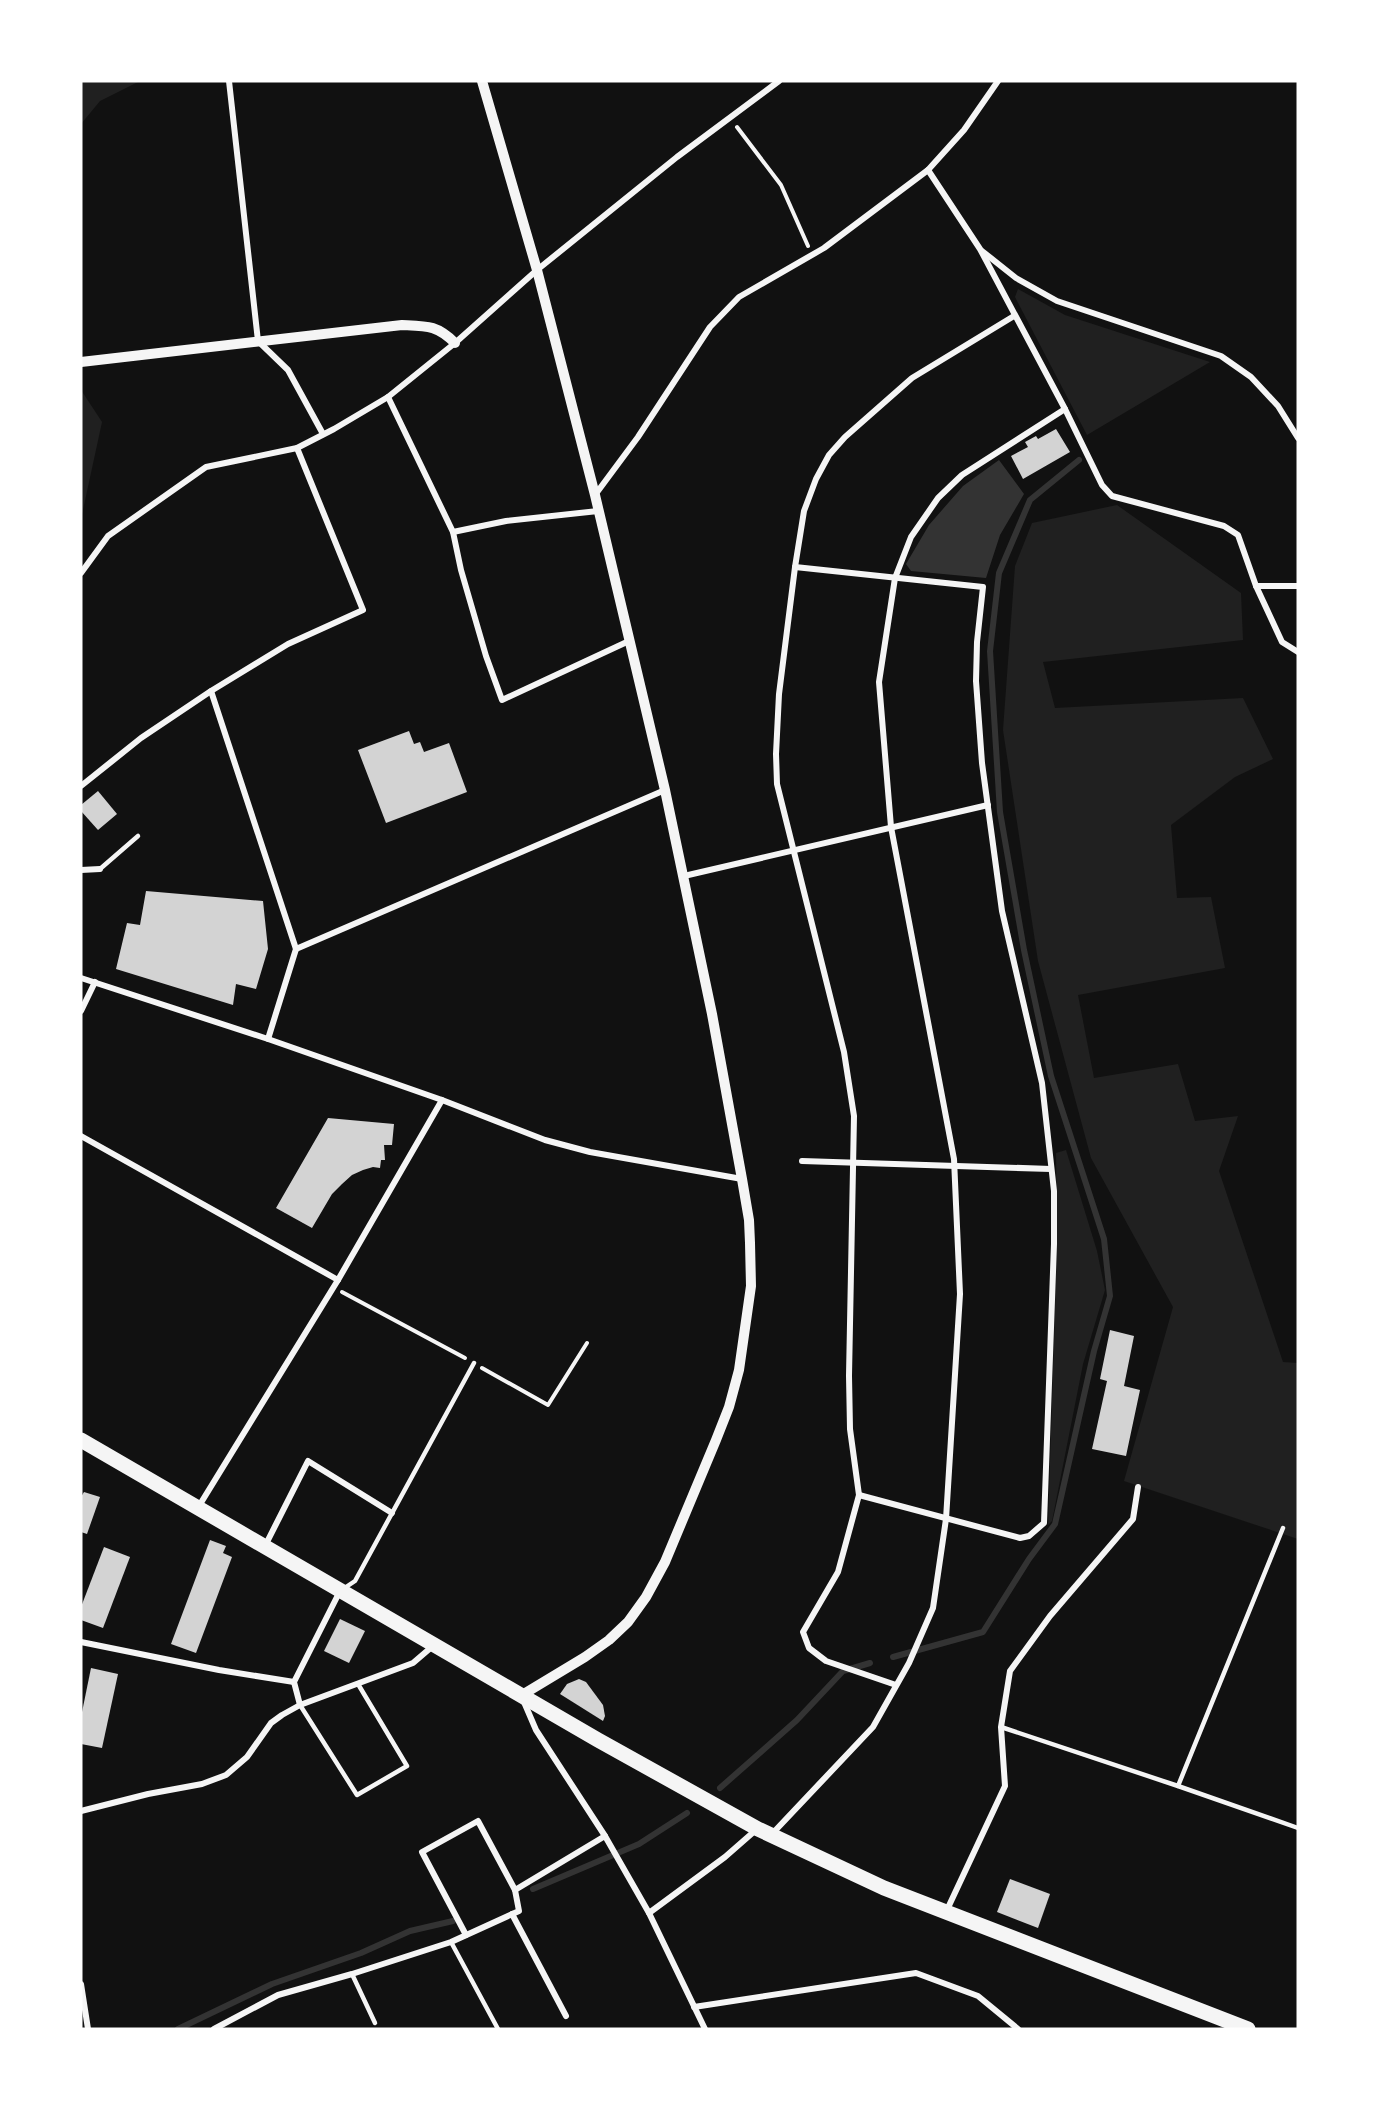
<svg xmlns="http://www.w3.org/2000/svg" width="1379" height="2110" viewBox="0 0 1379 2110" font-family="'Asap Condensed',sans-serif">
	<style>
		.green { fill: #202020 }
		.water { fill: #333 }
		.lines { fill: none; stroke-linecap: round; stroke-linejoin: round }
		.stream { stroke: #333; stroke-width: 6 }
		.building { fill: #d3d3d3 }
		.path { stroke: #f5f5f5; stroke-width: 4 }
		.service { stroke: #f5f5f5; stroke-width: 4.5 }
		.minor { stroke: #f5f5f5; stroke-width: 6 }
		.tertiary { stroke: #f5f5f5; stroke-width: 10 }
		.primary { stroke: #f5f5f5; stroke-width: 15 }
	</style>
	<rect width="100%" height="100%" fill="#111"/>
	<g class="green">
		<polygon points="81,81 140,81 100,101 81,124"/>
		<polygon points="1018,289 1065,315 1210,362 1087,435 1015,297"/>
		<polygon points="81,390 102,422 81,519"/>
		<polygon points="1117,505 1241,593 1243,640 1043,662 1055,708 1243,698 1273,759 1235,777 1171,825 1177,898 1211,897 1225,968 1078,995 1094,1078 1178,1064 1195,1121 1238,1116 1219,1171 1283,1362 1298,1363 1298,1539 1124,1481 1173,1307 1091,1158 1038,961 1003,730 1015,566 1032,523"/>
		<polygon points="1066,1150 1097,1251 1105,1290 1083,1364 1052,1521 1048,1525 1057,1245 1056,1153"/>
	</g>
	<polygon class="water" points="999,460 1024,494 1000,535 986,578 911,571 906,564 929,525 963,486"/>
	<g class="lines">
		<g class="stream">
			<polyline points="893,1657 983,1632 1029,1559 1055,1524 1094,1351 1110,1296 1104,1239 1051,1076 1024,950 1000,812 990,651 999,573 1030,500 1079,460"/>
			<polyline points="720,1788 797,1720 843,1671 870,1663"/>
			<polyline points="533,1889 639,1844 687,1813"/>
			<polyline points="178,2029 272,1984 361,1953 410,1931 453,1921"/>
		</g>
	</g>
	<g class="building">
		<polygon points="1056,429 1070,452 1023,479 1011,456 1028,447 1025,442 1036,436 1038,439"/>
		<polygon points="409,731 414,744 420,742 424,752 449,743 467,792 386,823 358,750"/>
		<polygon points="98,791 117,814 98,830 81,811 81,805"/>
		<polygon points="146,891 263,901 268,949 256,989 236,984 233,1005 116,969 127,923 140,925"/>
		<polygon points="328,1118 394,1124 392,1145 384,1145 385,1160 381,1160 380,1168 373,1167 363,1170 352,1175 342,1184 332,1194 312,1228 276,1208"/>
		<polygon points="1110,1330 1134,1336 1124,1386 1140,1390 1126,1456 1092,1449 1107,1381 1100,1379"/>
		<polygon points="84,1492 100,1497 87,1534 81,1532 81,1497"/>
		<polygon points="210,1540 226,1546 223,1553 232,1557 196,1653 171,1644"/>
		<polygon points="104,1547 130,1557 103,1628 81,1620 81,1607"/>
		<polygon points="340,1619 365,1631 349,1663 324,1651"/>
		<polygon points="91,1668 118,1674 102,1748 81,1744 81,1717"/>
		<polygon points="579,1679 586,1682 603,1705 605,1716 603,1721 560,1694 567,1684"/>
		<polygon points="1010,1879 1050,1894 1038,1928 997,1912"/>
	</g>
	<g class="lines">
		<g class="path">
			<polyline points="737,127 781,185 808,246"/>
			<polyline points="342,1292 465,1358"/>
			<polyline points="482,1368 548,1405 587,1343"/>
		</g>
		<g class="service">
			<polyline points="100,869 138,836"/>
			<polyline points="343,1589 355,1581 474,1363"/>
			<polyline points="300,1705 357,1795 407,1766 358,1684"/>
			<polyline points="1001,1727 1178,1786 1298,1828"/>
			<polyline points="1178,1786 1283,1528"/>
			<polyline points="451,1942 498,2029"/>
			<polyline points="352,1974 375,2023"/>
		</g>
		<g class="minor">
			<polyline points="229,81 258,341 288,370 323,434"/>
			<polyline points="928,170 980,249 1065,409 1102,485 1112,496 1224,526 1238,535 1256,586 1282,642 1298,652"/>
			<polyline points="982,251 1016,278 1057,301 1221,356 1251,377 1278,406 1298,438"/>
			<polyline points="388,397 453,532 461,570 486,656 502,700 629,641"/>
			<polyline points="595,495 638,437 710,327 739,297 824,248 928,170 964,130 998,81"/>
			<polyline points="453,532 506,521 598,511"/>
			<polyline points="795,567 983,587 977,642 976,681 982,763 1002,911 1042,1083 1054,1191 1054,1244 1044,1523 1029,1536 1020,1538 859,1495"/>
			<polyline points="81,573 108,536 206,467 297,448 334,429 388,397 455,343 537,270 677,157 779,81"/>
			<polyline points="1256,586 1298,586"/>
			<polyline points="211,691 296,949 268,1039"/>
			<polyline points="81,786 141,738 211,691 288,644 363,610 297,448"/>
			<polyline points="81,870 100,869"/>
			<polyline points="684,876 988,805"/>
			<polyline points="296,949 665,790"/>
			<polyline points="81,978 268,1039 442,1100 545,1140 590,1152 742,1179"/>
			<polyline points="81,1011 95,982"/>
			<polyline points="81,1136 338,1280"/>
			<polyline points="802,1161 1051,1169"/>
			<polyline points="199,1506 338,1280 442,1100"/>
			<polyline points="265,1546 308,1461 392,1513"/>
			<polyline points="81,1642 219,1670 294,1682"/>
			<polyline points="896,1685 826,1661 809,1648 803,1632 838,1572 859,1495 850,1429 849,1376 854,1116 844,1052 777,784 776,754 779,694 795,567 804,511 816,479 829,455 845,437 912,378 1014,316"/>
			<polyline points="524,1702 536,1730 605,1836 649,1913 705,2029"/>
			<polyline points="300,1705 294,1682 340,1591"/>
			<polyline points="81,1811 148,1794 202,1784 226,1775 247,1757 271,1723 282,1715 300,1705 413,1663 434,1645"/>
			<polyline points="771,1835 873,1727 909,1663 933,1608 946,1519 960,1294 954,1159 891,827 879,682 895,578 911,537 938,498 962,475 1065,409"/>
			<polyline points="946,1912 1005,1786 1001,1727 1010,1671 1050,1616 1133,1519 1138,1487"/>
			<polyline points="649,1913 725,1857 757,1829"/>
			<polyline points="512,1914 566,2016"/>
			<polyline points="466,1935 422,1852 478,1821 515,1890"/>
			<polyline points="81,1984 88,2029"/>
			<polyline points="694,2007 916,1973 978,1996 1018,2029"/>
			<polyline points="214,2029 278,1995 352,1974 451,1942 519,1911 515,1890 605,1836"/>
		</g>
		<g class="tertiary">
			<polyline points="482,81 537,270 595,495 665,790 712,1014 742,1179 749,1220 750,1243 751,1286 739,1370 729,1407 716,1440 665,1562 646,1597 628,1622 609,1640 585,1657 522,1695"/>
			<path d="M81,362L402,325C427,326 437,325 455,343"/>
		</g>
		<polyline class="primary" points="81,1440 598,1740 758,1829 884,1888 1248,2029"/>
	</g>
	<rect width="1379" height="2110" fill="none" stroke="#ffffff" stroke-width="165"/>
</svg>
